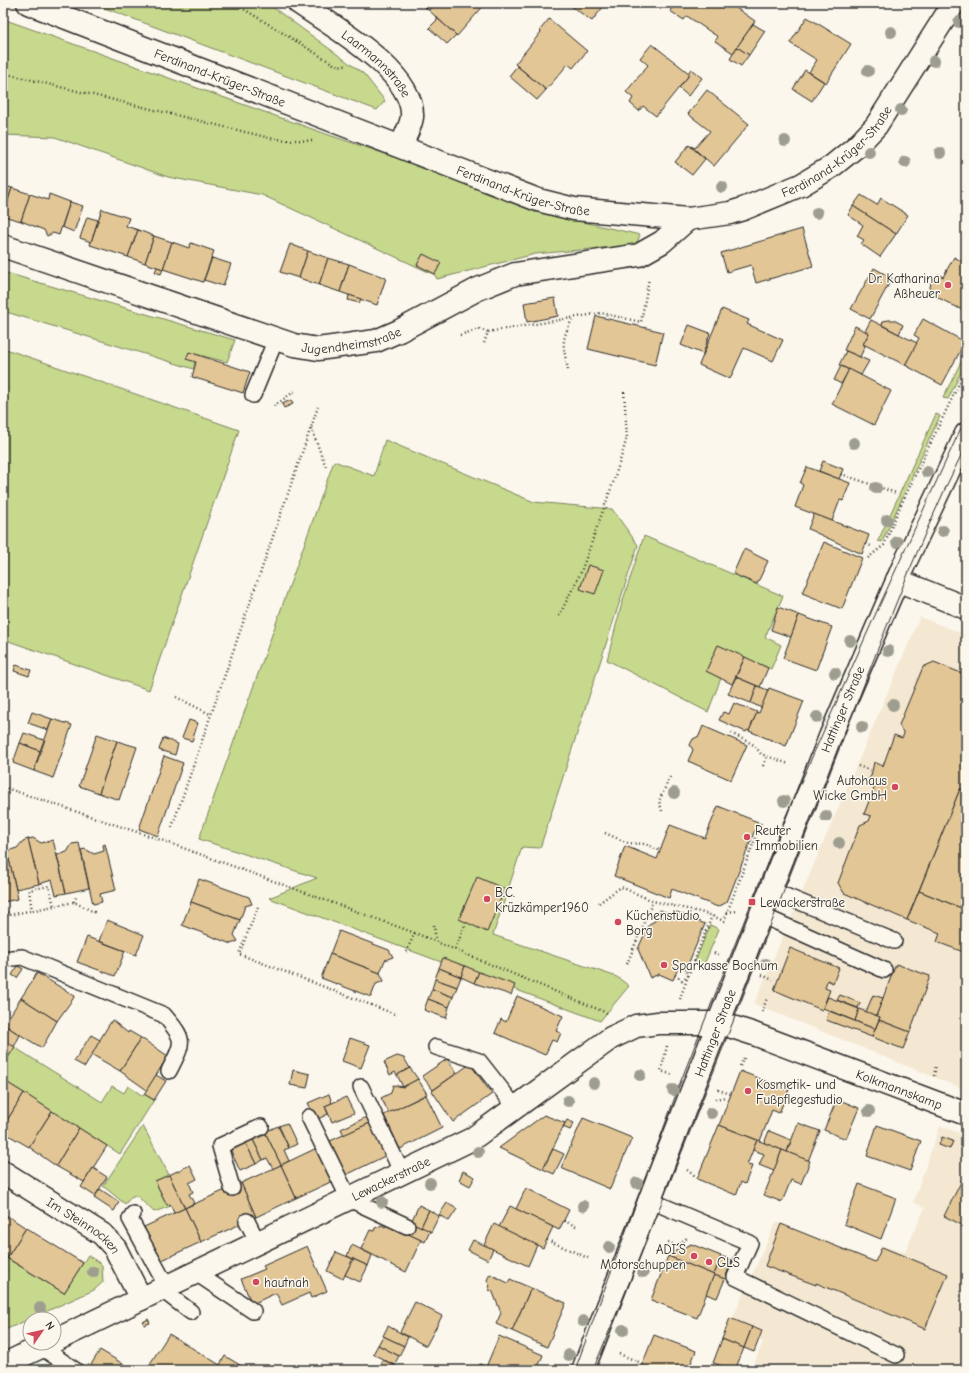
<svg xmlns="http://www.w3.org/2000/svg" width="969" height="1373" viewBox="0 0 969 1373" font-family="'Comic Neue',sans-serif">
	<style>
		.built { fill: #f4e8d2 }
		.green { fill: #c7d98d; stroke: #79825c }
		.building { fill: #e2c696; stroke: #2b2b2b }
		.lines { fill: none; stroke-linecap: round; stroke-linejoin: round }
		.service-casing { stroke: #2b2b2b; stroke-width: 18 }
		.minor-casing { stroke: #2b2b2b; stroke-width: 25 }
		.tertiary-casing { stroke: #2b2b2b; stroke-width: 25 }
		.path { stroke: #2b2b2b; stroke-width: 2.5; stroke-dasharray: 1 3; stroke-linecap: butt }
		.service { stroke: #fbf7ec; stroke-width: 15 }
		.minor { stroke: #fbf7ec; stroke-width: 22 }
		.tertiary { stroke: #fbf7ec; stroke-width: 22 }
		.tram { stroke: #2b2b2b; stroke-width: 1 }
		.tree { fill: #9e9e90 }
		.poi-dot { fill: #d1495b; stroke: #fbf7ec; stroke-width: 1.5 }
		.labels { text-anchor: middle; stroke-width: 3; stroke-linejoin: round; paint-order: stroke }
		.street-label { font-size: 13px; fill: #2b2b2b; stroke: #fbf7ec }
		.poi-label { font-size: 13px; fill: #2b2b2b; stroke: #fbf7ec; text-anchor: start }
	</style>
	<rect width="100%" height="100%" fill="#fbf7ec"/>
	<filter id="ink" filterUnits="userSpaceOnUse"><feTurbulence type="fractalNoise" baseFrequency=".025" numOctaves="2"/><feDisplacementMap in="SourceGraphic" scale="8" xChannelSelector="R" yChannelSelector="G"/><feConvolveMatrix kernelMatrix="1 2 1 2 8 2 1 2 1" color-interpolation-filters="sRGB"/></filter>
	<g filter="url(#ink)">
		<g class="built">
			<polygon points="920,617 966,635 966,1090 754,1004"/>
			<polygon points="940,1126 966,1135 966,1370 751,1370 763,1342 728,1328 776,1222 875,1261 881,1246 905,1252 925,1208 913,1202"/>
		</g>
		<g class="green">
			<polygon points="91,3 267,3 364,74 385,101 377,110"/>
			<polygon points="3,19 332,136 430,169 531,210 640,235 636,245 535,254 437,279 435,275 262,195 168,177 55,137 3,135"/>
			<polygon points="3,272 235,340 227,362 195,354 194,369 3,311"/>
			<polygon points="3,348 239,430 149,690 3,639"/>
			<polygon points="966,352 966,362 948,399 943,398"/>
			<polygon points="936,414 940,416 882,542 878,541"/>
			<polygon points="385,440 534,502 612,509 638,545 540,848 522,847 493,935 617,977 629,986 600,1021 269,898 317,878 199,839 334,461 374,476"/>
			<polygon points="644,536 783,596 765,637 781,645 771,669 718,646 706,671 721,678 708,712 607,660 622,603"/>
			<polygon points="710,925 719,929 703,967 694,964"/>
			<polygon points="14,1047 102,1102 112,1086 124,1093 128,1086 143,1096 144,1094 154,1100 120,1154 3,1080 3,1064"/>
			<polygon points="143,1126 169,1175 155,1181 167,1205 170,1204 171,1206 154,1212 137,1196 132,1196 125,1204 103,1186"/>
			<polygon points="88,1255 102,1265 103,1282 94,1290 5,1330 3,1329 3,1256 64,1293"/>
		</g>
		<g class="building">
			<polygon points="435,3 486,3 457,36 423,5 429,10"/>
			<polygon points="567,3 603,3 601,5 603,7 592,21"/>
			<polygon points="675,3 729,3 755,21 733,53 715,41 718,37 687,16 684,20 670,11"/>
			<polygon points="807,17 851,44 826,83 809,72 817,60 790,43"/>
			<polygon points="438,19 456,35 447,44 429,28"/>
			<polygon points="549,19 587,51 573,68 568,64 546,90 515,64 541,32 540,30"/>
			<polygon points="753,24 765,31 749,55 737,47"/>
			<polygon points="652,44 690,74 656,116 643,106 639,111 630,103 633,98 626,92 648,65 640,58"/>
			<polygon points="737,47 749,55 741,66 730,59"/>
			<polygon points="517,66 546,90 537,100 509,76"/>
			<polygon points="691,69 702,78 688,96 679,88 690,74 688,73"/>
			<polygon points="805,70 824,82 812,101 793,89"/>
			<polygon points="707,90 749,124 714,166 691,146 695,148 710,131 688,114"/>
			<polygon points="689,145 705,159 692,175 675,162"/>
			<polygon points="3,185 12,188 3,216"/>
			<polygon points="12,188 30,194 21,221 3,216"/>
			<polygon points="30,194 48,200 49,194 70,202 59,235 53,233 47,236 44,230 21,221"/>
			<polygon points="861,195 877,205 881,198 908,215 896,234 853,206"/>
			<polygon points="70,202 83,206 74,232 62,227"/>
			<polygon points="853,206 896,234 880,257 861,244 864,240 857,236 863,225 848,215"/>
			<polygon points="102,209 129,218 126,226 138,230 128,257 90,245"/>
			<polygon points="87,217 98,220 91,242 80,238"/>
			<polygon points="802,229 813,266 756,283 751,265 727,272 721,253"/>
			<polygon points="138,230 154,236 145,263 128,257"/>
			<polygon points="154,236 172,242 163,269 145,263"/>
			<polygon points="172,242 189,248 191,243 214,251 203,282 163,269"/>
			<polygon points="290,244 308,251 299,278 280,272"/>
			<polygon points="308,251 328,258 319,285 299,278"/>
			<polygon points="423,254 441,263 435,274 417,265"/>
			<polygon points="954,257 966,264 966,312 929,293 931,282 938,274 943,277"/>
			<polygon points="212,258 231,264 223,286 204,280"/>
			<polygon points="328,258 349,264 340,292 319,285"/>
			<polygon points="349,264 386,278 377,305 340,292"/>
			<polygon points="157,267 163,269 161,274 155,272"/>
			<polygon points="874,268 892,278 870,319 851,309"/>
			<polygon points="349,295 361,299 359,303 348,300"/>
			<polygon points="555,298 558,316 527,322 524,303"/>
			<polygon points="722,309 749,320 747,324 783,340 773,361 744,348 730,379 699,365"/>
			<polygon points="596,316 663,332 655,365 588,349"/>
			<polygon points="923,319 965,342 942,385 905,365 919,338 914,335"/>
			<polygon points="871,320 917,343 905,365 863,344 869,333 865,331"/>
			<polygon points="889,320 894,320 903,325 899,334 882,325 883,321"/>
			<polygon points="689,325 710,333 703,354 681,345"/>
			<polygon points="855,326 869,333 863,344 865,346 860,357 844,350"/>
			<polygon points="846,351 869,361 861,375 839,365"/>
			<polygon points="189,352 250,372 243,393 192,377 196,362 186,359"/>
			<polygon points="841,366 849,370 841,384 834,380"/>
			<polygon points="849,369 891,391 874,425 832,404"/>
			<polygon points="291,400 293,404 284,408 282,404"/>
			<polygon points="823,461 843,469 839,479 819,471"/>
			<polygon points="807,467 850,483 843,501 840,500 832,521 795,507 803,485 800,483"/>
			<polygon points="814,514 869,535 862,554 808,529"/>
			<polygon points="824,542 862,558 842,609 802,593"/>
			<polygon points="744,549 768,561 757,584 733,574"/>
			<polygon points="588,565 604,570 595,594 580,589"/>
			<polygon points="778,607 799,615 791,637 771,630"/>
			<polygon points="799,615 832,627 816,670 783,658"/>
			<polygon points="718,645 745,657 732,684 706,671"/>
			<polygon points="745,657 768,668 760,687 736,677"/>
			<polygon points="934,662 966,675 966,791 960,789 907,920 844,893 838,883 860,825 869,821 871,816 864,814 876,783 867,781 871,776 874,762 883,766 894,735 902,738 904,734 899,725 923,667"/>
			<polygon points="16,665 31,670 29,676 14,671"/>
			<polygon points="736,677 757,686 751,703 728,694"/>
			<polygon points="757,686 768,690 762,708 751,703"/>
			<polygon points="769,688 804,701 786,746 749,731 757,712 759,713"/>
			<polygon points="734,703 757,712 749,731 747,730 746,732 719,720 723,712 729,714"/>
			<polygon points="32,712 52,719 48,730 28,723"/>
			<polygon points="52,719 72,725 53,778 34,771"/>
			<polygon points="189,720 198,723 192,741 182,738"/>
			<polygon points="703,726 747,745 731,780 688,761 693,750 690,745 693,739 699,736"/>
			<polygon points="24,733 44,740 40,751 20,743"/>
			<polygon points="97,734 117,741 99,793 79,786"/>
			<polygon points="163,738 178,744 175,755 159,750"/>
			<polygon points="117,741 137,747 119,800 99,793"/>
			<polygon points="20,743 40,751 34,771 13,763"/>
			<polygon points="164,756 183,763 158,836 139,829"/>
			<polygon points="960,789 966,791 966,910 919,891"/>
			<polygon points="718,806 758,822 727,902 718,907 672,889 669,898 614,876 625,846 657,859 670,825 705,838"/>
			<polygon points="33,838 41,843 53,840 66,893 56,895 52,880 39,884 28,839"/>
			<polygon points="28,839 39,884 16,889 7,851 17,848 23,841"/>
			<polygon points="79,843 89,888 66,893 57,855 67,852 72,844"/>
			<polygon points="105,844 116,890 100,894 102,902 93,904 81,850 85,849 94,854 104,851 103,845"/>
			<polygon points="9,859 18,899 3,902 3,860"/>
			<polygon points="477,877 505,889 487,932 459,919"/>
			<polygon points="199,879 249,897 252,904 245,906 240,920 191,902"/>
			<polygon points="919,891 966,910 966,953 937,942 940,933 907,920"/>
			<polygon points="191,902 240,920 234,935 238,941 231,944 182,925"/>
			<polygon points="660,910 671,914 677,912 705,924 686,969 679,966 673,980 659,974 650,978 638,949 649,924 655,921"/>
			<polygon points="107,920 144,935 136,955 99,941"/>
			<polygon points="339,931 389,950 393,957 385,960 380,973 330,954"/>
			<polygon points="87,937 125,951 115,976 77,962"/>
			<polygon points="790,948 839,968 833,983 827,980 825,988 830,990 822,1010 774,990"/>
			<polygon points="330,954 380,973 384,981 376,984 371,997 321,978"/>
			<polygon points="443,958 465,966 461,977 439,968"/>
			<polygon points="896,964 930,976 910,1032 879,1020 880,1017 876,1016"/>
			<polygon points="18,966 23,969 17,978 12,975"/>
			<polygon points="465,966 479,972 474,983 461,977"/>
			<polygon points="439,968 461,977 457,987 435,979"/>
			<polygon points="479,972 515,985 511,995 474,983"/>
			<polygon points="37,973 75,996 57,1021 21,998"/>
			<polygon points="435,979 457,987 453,997 432,989"/>
			<polygon points="432,989 453,997 449,1007 428,999"/>
			<polygon points="840,995 860,1003 858,1008 837,1000"/>
			<polygon points="873,995 883,998 876,1016 866,1012"/>
			<polygon points="517,996 563,1016 556,1031 561,1033 557,1042 552,1040 545,1055 495,1033 501,1019 506,1022"/>
			<polygon points="828,997 859,1009 855,1021 823,1008"/>
			<polygon points="21,998 57,1021 42,1048 4,1025"/>
			<polygon points="428,999 449,1007 446,1018 424,1010"/>
			<polygon points="859,1009 880,1017 875,1029 855,1021"/>
			<polygon points="829,1011 875,1029 872,1037 826,1020"/>
			<polygon points="112,1020 128,1033 129,1031 141,1038 120,1071 91,1054"/>
			<polygon points="879,1020 910,1032 903,1049 872,1037"/>
			<polygon points="3,1024 20,1035 14,1047 3,1040"/>
			<polygon points="91,1035 100,1040 85,1067 74,1061"/>
			<polygon points="141,1038 168,1056 147,1090 120,1071"/>
			<polygon points="350,1038 370,1045 361,1068 342,1061"/>
			<polygon points="3,1040 15,1047 3,1065"/>
			<polygon points="397,1056 404,1058 410,1068 397,1075 395,1072 390,1075 384,1062"/>
			<polygon points="447,1059 457,1073 433,1090 422,1076"/>
			<polygon points="470,1064 492,1094 453,1122 432,1091"/>
			<polygon points="410,1068 418,1079 403,1087 397,1075"/>
			<polygon points="293,1070 310,1074 307,1088 290,1085"/>
			<polygon points="740,1071 789,1090 779,1113 772,1110 760,1141 719,1125"/>
			<polygon points="156,1075 166,1081 154,1100 144,1094"/>
			<polygon points="418,1079 427,1094 389,1113 381,1098 391,1093 393,1085 403,1087"/>
			<polygon points="3,1080 24,1093 3,1127"/>
			<polygon points="24,1093 52,1111 29,1147 3,1132 3,1127"/>
			<polygon points="329,1094 332,1103 325,1106 328,1114 316,1120 308,1103"/>
			<polygon points="426,1095 442,1128 400,1149 384,1115"/>
			<polygon points="346,1097 354,1113 332,1122 325,1106"/>
			<polygon points="837,1099 859,1108 846,1139 824,1130"/>
			<polygon points="52,1111 79,1128 56,1166 29,1147"/>
			<polygon points="544,1115 565,1123 543,1169 499,1148"/>
			<polygon points="369,1116 372,1122 344,1135 341,1129"/>
			<polygon points="583,1118 632,1138 610,1189 561,1168"/>
			<polygon points="567,1120 574,1123 570,1130 563,1127"/>
			<polygon points="372,1122 387,1155 346,1175 330,1141"/>
			<polygon points="287,1123 297,1144 289,1148 279,1126"/>
			<polygon points="798,1123 820,1131 808,1161 787,1152"/>
			<polygon points="719,1125 757,1140 747,1165 752,1166 745,1184 741,1182 736,1195 697,1179"/>
			<polygon points="877,1125 921,1141 910,1171 867,1156"/>
			<polygon points="278,1126 289,1148 284,1150 289,1161 281,1165 265,1132"/>
			<polygon points="79,1128 107,1146 84,1182 56,1166"/>
			<polygon points="769,1131 791,1140 787,1152 764,1143"/>
			<polygon points="265,1132 281,1165 273,1169 267,1158 263,1160 252,1138"/>
			<polygon points="942,1137 953,1141 950,1149 939,1145"/>
			<polygon points="252,1138 263,1160 256,1164 245,1142"/>
			<polygon points="757,1140 782,1150 774,1171 759,1165 764,1154 753,1150"/>
			<polygon points="245,1142 256,1164 240,1171 230,1149"/>
			<polygon points="319,1147 335,1180 296,1198 281,1165"/>
			<polygon points="553,1149 564,1154 554,1174 543,1169"/>
			<polygon points="782,1150 810,1161 801,1184 791,1180 782,1202 764,1195"/>
			<polygon points="190,1165 197,1179 189,1183 193,1192 189,1194 194,1203 185,1208 169,1175"/>
			<polygon points="281,1165 296,1198 256,1217 241,1183"/>
			<polygon points="93,1168 107,1177 95,1196 81,1187"/>
			<polygon points="463,1171 475,1177 470,1186 459,1180"/>
			<polygon points="169,1175 185,1208 174,1213 170,1204 167,1205 155,1181"/>
			<polygon points="962,1180 966,1182 966,1227 944,1216"/>
			<polygon points="241,1183 256,1217 201,1242 185,1208"/>
			<polygon points="859,1184 896,1198 881,1239 844,1224"/>
			<polygon points="526,1188 569,1210 559,1230 516,1209"/>
			<polygon points="100,1189 119,1202 114,1211 94,1198"/>
			<polygon points="447,1203 457,1209 449,1221 439,1215"/>
			<polygon points="419,1205 429,1210 421,1227 411,1222"/>
			<polygon points="510,1206 553,1227 543,1248 499,1227"/>
			<polygon points="185,1208 201,1242 160,1261 144,1227"/>
			<polygon points="429,1210 439,1216 431,1232 421,1227"/>
			<polygon points="3,1213 26,1228 7,1258 3,1256"/>
			<polygon points="411,1222 430,1231 425,1242 404,1232"/>
			<polygon points="387,1224 421,1240 406,1272 361,1249 370,1230 374,1231 375,1228 382,1225 385,1227"/>
			<polygon points="494,1224 537,1245 528,1266 484,1245"/>
			<polygon points="781,1224 875,1262 882,1247 948,1274 925,1329 816,1283 816,1285 765,1266"/>
			<polygon points="26,1228 83,1263 64,1293 7,1258"/>
			<polygon points="473,1240 493,1249 488,1260 468,1250"/>
			<polygon points="691,1244 721,1256 714,1275 668,1256 669,1254"/>
			<polygon points="352,1245 372,1255 368,1266 347,1256"/>
			<polygon points="307,1246 327,1291 311,1298 309,1293 282,1305 276,1293 252,1304 241,1279 265,1269 263,1266"/>
			<polygon points="336,1252 353,1259 343,1279 327,1271"/>
			<polygon points="668,1256 714,1275 697,1318 651,1300"/>
			<polygon points="721,1256 732,1260 725,1279 714,1275"/>
			<polygon points="353,1259 368,1266 360,1282 345,1275"/>
			<polygon points="490,1274 508,1283 510,1279 531,1288 512,1331 496,1324 501,1313 492,1290 490,1291 488,1287 490,1287 487,1280"/>
			<polygon points="714,1275 725,1279 717,1298 706,1294"/>
			<polygon points="531,1288 566,1303 547,1347 512,1331"/>
			<polygon points="415,1302 442,1316 426,1346 400,1332"/>
			<polygon points="730,1318 752,1327 744,1348 722,1339"/>
			<polygon points="148,1319 150,1323 144,1325 143,1322"/>
			<polygon points="388,1326 408,1337 404,1346 383,1336"/>
			<polygon points="752,1327 762,1331 754,1352 744,1348"/>
			<polygon points="169,1334 220,1365 217,1370 146,1370"/>
			<polygon points="654,1335 696,1351 688,1370 640,1370"/>
			<polygon points="383,1336 404,1346 399,1356 378,1345"/>
			<polygon points="499,1336 543,1355 537,1370 477,1370 480,1364 486,1367"/>
			<polygon points="722,1339 744,1348 735,1370 713,1363"/>
			<polygon points="378,1345 399,1356 394,1365 373,1354"/>
			<polygon points="100,1350 133,1370 92,1370 89,1368"/>
			<polygon points="225,1356 248,1370 217,1370"/>
			<polygon points="383,1360 394,1365 402,1370 378,1370"/>
		</g>
		<g class="lines">
			<defs>
				<g id="service">
					<polyline points="253,395 276,339"/>
					<polyline points="771,890 894,941"/>
					<polyline points="761,915 884,970"/>
					<path d="M3,959L22,957L164,1015C186,1041 184,1041 169,1071"/>
					<polyline points="436,1047 479,1061 516,1108"/>
					<polyline points="361,1087 402,1173"/>
					<polyline points="309,1117 349,1199 407,1226"/>
					<polyline points="232,1188 220,1146 261,1127"/>
					<polyline points="649,1200 750,1243 735,1277 896,1355"/>
					<polyline points="133,1214 130,1219 167,1287"/>
					<polyline points="247,1221 258,1243"/>
					<polyline points="196,1273 253,1311"/>
					<polyline points="161,1289 191,1312"/>
					<polyline points="41,1347 75,1370"/>
				</g>
				<g id="minor">
					<path id="s1" d="M28,3L538,200L574,209L688,219L730,213L743,209L801,185L831,167L857,146L876,126L954,3"/>
					<path id="s2" d="M299,3C332,26 415,72 412,117C411,126 404,138 401,146"/>
					<path id="s3" d="M3,246L294,345L318,349L376,341L399,331L478,289L515,274L639,255L662,242L688,219"/>
					<polyline points="897,580 966,608"/>
					<path id="s4" d="M3,1172L102,1234L115,1248L141,1299"/>
					<path id="s5" d="M54,1341L472,1139L611,1038L636,1026L658,1023H720"/>
					<polyline points="3,1365 49,1343"/>
				</g>
				<g id="tertiary">
					<path id="s6" d="M720,1023L754,1034L966,1114"/>
					<path id="s7" d="M583,1370L830,737L903,567L966,434"/>
				</g>
			</defs>
			<use href="#service" class="service-casing"/>
			<use href="#minor" class="minor-casing"/>
			<use href="#tertiary" class="tertiary-casing"/>
			<g class="path">
				<polyline points="234,3 335,65 346,66"/>
				<polyline points="3,73 274,139 314,141"/>
				<polyline points="460,335 479,329 488,332"/>
				<polyline points="484,343 488,332 601,313 641,322 649,278"/>
				<path d="M568,370C563,344 560,342 573,318"/>
				<polyline points="274,406 295,391"/>
				<polyline points="311,428 326,467"/>
				<polyline points="841,474 896,493"/>
				<polyline points="866,544 873,547"/>
				<polyline points="868,558 884,545 898,511 966,369"/>
				<polyline points="559,616 581,572 614,480 627,438 624,390"/>
				<polyline points="176,697 210,714"/>
				<polyline points="731,733 754,745 761,754 789,764"/>
				<polyline points="763,766 767,756"/>
				<polyline points="858,766 872,771"/>
				<polyline points="3,787 164,841 415,933 607,1013"/>
				<polyline points="662,811 659,801 670,777"/>
				<polyline points="172,827 318,407"/>
				<polyline points="605,833 628,843 646,844 661,851"/>
				<polyline points="74,902 77,895"/>
				<polyline points="599,903 621,887 653,901 708,914 724,921 761,823"/>
				<polyline points="258,907 239,954 397,1015"/>
				<polyline points="32,911 29,890 49,886 54,906"/>
				<polyline points="7,912 9,915 74,902 96,913"/>
				<polyline points="727,912 737,911"/>
				<polyline points="434,925 436,941"/>
				<polyline points="455,949 466,923"/>
				<polyline points="406,952 415,933"/>
				<polyline points="714,953 720,956"/>
				<polyline points="627,964 653,901"/>
				<polyline points="773,968 781,970"/>
				<polyline points="675,975 682,980 688,976 712,916"/>
				<polyline points="762,975 773,980"/>
				<polyline points="680,999 688,976 686,969"/>
				<polyline points="762,1012 767,998"/>
				<polyline points="667,1046 661,1071 673,1075"/>
				<polyline points="740,1066 745,1056"/>
				<polyline points="934,1076 936,1065"/>
				<polyline points="718,1090 731,1094"/>
				<polyline points="715,1099 726,1097"/>
				<polyline points="687,1170 695,1176"/>
				<polyline points="564,1221 576,1226"/>
				<polyline points="547,1240 588,1258"/>
				<polyline points="668,1242 681,1248"/>
				<polyline points="676,1246 687,1238"/>
				<polyline points="619,1354 639,1362"/>
			</g>
			<use href="#service" class="service"/>
			<use href="#minor" class="minor"/>
			<use href="#tertiary" class="tertiary"/>
			<g class="tram">
				<polyline points="575,1370 682,1078 785,818 876,613 966,417"/>
				<path d="M593,1370C674,1178 748,982 824,788C869,673 911,556 966,445"/>
			</g>
		</g>
		<g class="tree">
			<circle cx="959" cy="22" r="6"/>
			<circle cx="891" cy="32" r="6"/>
			<circle cx="934" cy="61" r="6"/>
			<circle cx="868" cy="71" r="6"/>
			<circle cx="901" cy="110" r="6"/>
			<circle cx="785" cy="141" r="6"/>
			<circle cx="869" cy="152" r="6"/>
			<circle cx="940" cy="153" r="6"/>
			<circle cx="905" cy="162" r="6"/>
			<circle cx="722" cy="187" r="6"/>
			<circle cx="817" cy="213" r="6"/>
			<circle cx="854" cy="443" r="6"/>
			<circle cx="927" cy="472" r="6"/>
			<circle cx="876" cy="488" r="6"/>
			<circle cx="887" cy="520" r="6"/>
			<circle cx="943" cy="531" r="6"/>
			<circle cx="897" cy="542" r="6"/>
			<circle cx="850" cy="641" r="6"/>
			<circle cx="888" cy="651" r="6"/>
			<circle cx="835" cy="673" r="6"/>
			<circle cx="893" cy="705" r="6"/>
			<circle cx="817" cy="717" r="6"/>
			<circle cx="862" cy="727" r="6"/>
			<circle cx="674" cy="793" r="6"/>
			<circle cx="784" cy="801" r="6"/>
			<circle cx="826" cy="816" r="6"/>
			<circle cx="839" cy="843" r="6"/>
			<circle cx="766" cy="964" r="6"/>
			<circle cx="640" cy="1075" r="6"/>
			<circle cx="594" cy="1083" r="6"/>
			<circle cx="673" cy="1090" r="6"/>
			<circle cx="568" cy="1101" r="6"/>
			<circle cx="869" cy="1111" r="6"/>
			<circle cx="711" cy="1113" r="6"/>
			<circle cx="478" cy="1152" r="6"/>
			<circle cx="430" cy="1183" r="6"/>
			<circle cx="637" cy="1183" r="6"/>
			<circle cx="382" cy="1202" r="6"/>
			<circle cx="583" cy="1206" r="6"/>
			<circle cx="609" cy="1247" r="6"/>
			<circle cx="93" cy="1272" r="6"/>
			<circle cx="643" cy="1272" r="6"/>
			<circle cx="40" cy="1308" r="6"/>
			<circle cx="583" cy="1321" r="6"/>
			<circle cx="623" cy="1330" r="6"/>
			<circle cx="569" cy="1355" r="6"/>
		</g>
	</g>
	<g class="poi-dot">
		<circle cx="948" cy="285" r="4"/>
		<circle cx="895" cy="787" r="4"/>
		<circle cx="747" cy="837" r="4"/>
		<circle cx="487" cy="899" r="4"/>
		<rect x="748" y="898" width="8" height="8" rx="2"/>
		<circle cx="618" cy="922" r="4"/>
		<circle cx="664" cy="965" r="4"/>
		<circle cx="748" cy="1091" r="4"/>
		<circle cx="694" cy="1256" r="4"/>
		<circle cx="709" cy="1262" r="4"/>
		<circle cx="256" cy="1282" r="4"/>
	</g>
	<g class="labels">
		<g class="street-label">
			<text dy="5" stroke="none"><textPath href="#s2" startOffset="99">Laarmannstraße</textPath></text>
			<text dy="5" stroke="none"><textPath href="#s1" startOffset="206">Ferdinand-Krüger-Straße</textPath></text>
			<text dy="5" stroke="none"><textPath href="#s1" startOffset="866">Ferdinand-Krüger-Straße</textPath></text>
			<text dy="5" stroke="none"><textPath href="#s1" startOffset="530">Ferdinand-Krüger-Straße</textPath></text>
			<text dy="5" stroke="none"><textPath href="#s3" startOffset="366">Jugendheimstraße</textPath></text>
			<text dy="5" stroke="none"><textPath href="#s7" startOffset="710">Hattinger Straße</textPath></text>
			<text dy="5" stroke="none"><textPath href="#s7" startOffset="362">Hattinger Straße</textPath></text>
			<text dy="5" stroke="none"><textPath href="#s6" startOffset="191">Kolkmannskamp</textPath></text>
			<text dy="5" stroke="none"><textPath href="#s5" startOffset="374">Lewackerstraße</textPath></text>
			<text dy="5" stroke="none"><textPath href="#s4" startOffset="97">Im Steinnocken</textPath></text>
		</g>
		<g class="poi-label">
			<text x="940" y="283" text-anchor="end">Dr. Katharina<tspan x="940" dy="15">Aßheuer</tspan></text>
			<text x="887" y="785" text-anchor="end">Autohaus<tspan x="887" dy="15">Wicke GmbH</tspan></text>
			<text x="755" y="835">Reuter<tspan x="755" dy="15">Immobilien</tspan></text>
			<text x="495" y="897">B.C.<tspan x="495" dy="15">Krüzkämper1960</tspan></text>
			<text x="760" y="907">Lewackerstraße</text>
			<text x="626" y="920">Küchenstudio<tspan x="626" dy="15">Borg</tspan></text>
			<text x="672" y="970">Sparkasse Bochum</text>
			<text x="756" y="1089">Kosmetik- und<tspan x="756" dy="15">Fußpflegestudio</tspan></text>
			<text x="686" y="1254" text-anchor="end">ADI´S<tspan x="686" dy="15">Motorschuppen</tspan></text>
			<text x="717" y="1267">GLS</text>
			<text x="264" y="1287">hautnah</text>
		</g>
	</g>
	<rect width="969" height="1373" fill="none" stroke="#fbf7ec" stroke-width="16"/>
	<rect x="8" y="8" width="953" height="1357" fill="none" stroke="#2b2b2b" stroke-width="1.5" filter="url(#ink)"/>
	<g transform="translate(42 1331) rotate(56)"><circle r="19" fill="#fbf7ec" stroke="#a8a59f"/>
	<path d="M0-3L7 15L0 10L-7 15Z" fill="#d1495b"/>
	<text y="-6" font-size="11" font-weight="bold" text-anchor="middle" fill="#2b2b2b">N</text>
	</g>
</svg>
